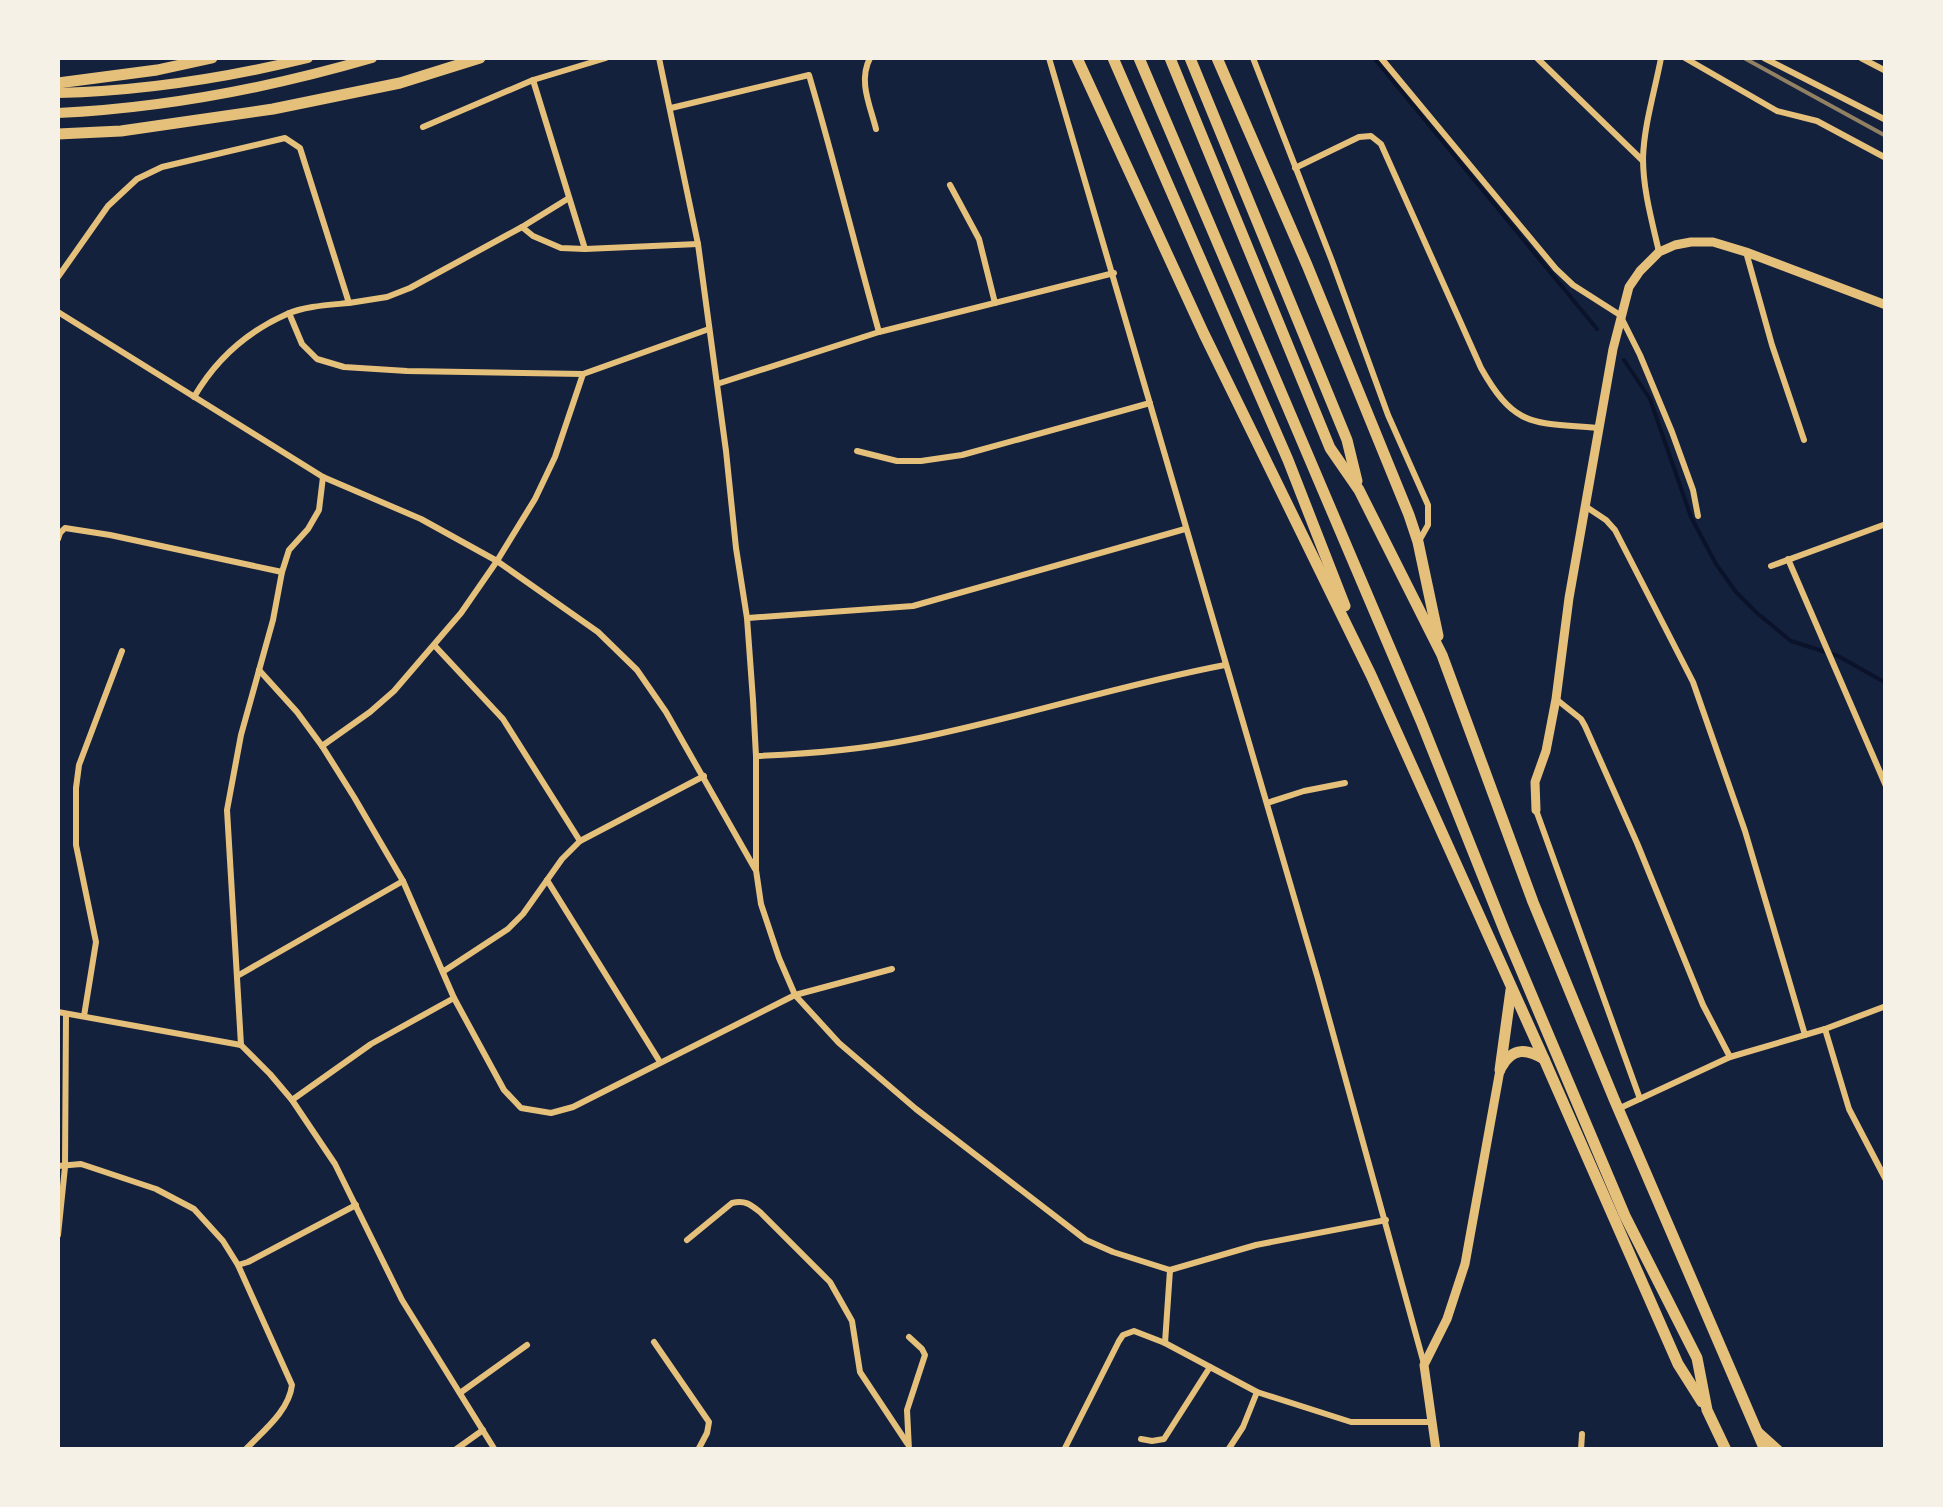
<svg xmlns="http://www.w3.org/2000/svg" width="1943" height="1507" viewBox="0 0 1943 1507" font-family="'Public Sans',sans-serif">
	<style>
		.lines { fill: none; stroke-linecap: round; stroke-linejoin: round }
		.stream { stroke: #0b132b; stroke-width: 4 }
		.minor { stroke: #e5c07b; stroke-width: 6 }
		.tertiary { stroke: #e5c07b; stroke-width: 9 }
		.secondary { stroke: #e5c07b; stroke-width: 10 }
		.primary { stroke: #e5c07b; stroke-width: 10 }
		.trunk { stroke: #e5c07b; stroke-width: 11 }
		.rail { stroke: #918062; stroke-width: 4 }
	</style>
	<rect width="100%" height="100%" fill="#14213d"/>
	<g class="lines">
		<g class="stream">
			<polyline points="1374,58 1597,329"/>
			<polyline points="1624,360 1650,399 1691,517 1716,564 1736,592 1757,613 1791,641 1838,656 1886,683"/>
		</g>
		<g class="minor">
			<polyline points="659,58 698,244 726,451 736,548 747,618 753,700 756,756 756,870 761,904 779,958 795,995 839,1043 916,1109 1086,1240 1113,1252 1170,1270 1256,1245 1386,1220"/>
			<path d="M870,58C858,81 870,105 876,129"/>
			<polyline points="1049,58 1318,979 1424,1364"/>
			<polyline points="1253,58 1332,261 1388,415 1428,505 1428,525 1419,541"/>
			<polyline points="1381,58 1556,269 1573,285 1620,315 1640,355 1672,432 1693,490 1698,516"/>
			<polyline points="1537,58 1642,160"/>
			<polyline points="1685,58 1777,111 1817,121 1886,158"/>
			<polyline points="1764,58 1886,120"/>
			<polyline points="1861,58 1886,71"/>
			<polyline points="533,80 585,249"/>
			<path d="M671,108L809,75C834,160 855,246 879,332"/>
			<polyline points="423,127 533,80 606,58"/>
			<path d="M1295,168L1359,137L1371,136L1381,144L1481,368C1516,430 1534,422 1600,428"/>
			<polyline points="950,185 979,239 995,303"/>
			<polyline points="522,227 569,198"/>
			<path d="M1659,252C1652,221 1643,190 1643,158C1644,125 1655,90 1661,58"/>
			<polyline points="1746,252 1772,345 1804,440"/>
			<path d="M58,277L108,206L137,179L162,167L285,138L300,148L349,303C329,305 305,306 287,314C246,332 216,359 194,397"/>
			<polyline points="349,303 387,297 410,288 522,227 533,236 561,248 585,249 698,244"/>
			<polyline points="58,312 323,477 421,519 497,561 598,632 637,670 666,712 755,869"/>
			<polyline points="289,313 302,344 317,359 344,367 407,371 583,374 709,329"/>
			<polyline points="717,384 879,332 1114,273"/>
			<polyline points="857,451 897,461 921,461 962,455 1150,403"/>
			<polyline points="1585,506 1606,520 1615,530 1693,682 1745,831 1805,1035"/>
			<polyline points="58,539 60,533 65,528 110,535 282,572"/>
			<polyline points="1788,559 1886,786"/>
			<polyline points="1771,566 1886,524"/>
			<polyline points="748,618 913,606 1185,529"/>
			<polyline points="434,645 503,719 580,841"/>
			<polyline points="259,670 297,712 322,746 354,797 403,881 454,998 504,1090 521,1108 551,1113 573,1107 795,995 892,969"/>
			<polyline points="1556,699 1581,719 1585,726 1637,843 1703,1005 1730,1057"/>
			<polyline points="322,746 370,712 394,691 461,613 497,561 535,499 555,457 583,374"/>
			<path d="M756,756C808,754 858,750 909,740C1016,719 1119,685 1225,665"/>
			<polyline points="1267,803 1304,791 1345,783"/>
			<polyline points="1536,810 1640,1099"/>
			<polyline points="547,880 660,1062"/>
			<polyline points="444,971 508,929 523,914 562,859 580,841 704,776"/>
			<polyline points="239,975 403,881"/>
			<polyline points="58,1012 241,1045 270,1074 292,1100 335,1164 402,1300 495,1450"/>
			<polyline points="84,1016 96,942 76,845 76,788 79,765 122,651"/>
			<polyline points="1825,1029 1849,1109 1886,1180"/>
			<polyline points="241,1045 227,810 241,735 273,620 282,572 289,550 308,529 319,510 323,477"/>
			<polyline points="292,1100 371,1044 454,998"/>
			<polyline points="1618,1109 1730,1057 1825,1029 1886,1006"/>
			<path d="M58,1166L81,1164L156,1189L194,1209L223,1241L238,1265L292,1385C289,1411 263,1431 245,1450"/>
			<polyline points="58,1235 65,1167 66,1014"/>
			<path d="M687,1240L732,1203C745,1200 750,1204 760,1212L830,1282L852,1321L860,1372L907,1443"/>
			<polyline points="238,1265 248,1262 356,1205"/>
			<polyline points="909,1337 922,1349 925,1355 907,1410 909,1450"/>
			<polyline points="654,1342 709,1422 707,1433 698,1450"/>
			<polyline points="1165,1343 1170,1270"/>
			<polyline points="460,1393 527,1345"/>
			<polyline points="1141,1439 1152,1441 1164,1439 1210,1367"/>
			<polyline points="455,1450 483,1430"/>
			<polyline points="1064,1450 1119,1341 1123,1335 1134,1331 1165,1343 1257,1392 1351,1422 1432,1422"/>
			<polyline points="1228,1450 1243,1427 1257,1392"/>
			<polyline points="1581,1450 1582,1434"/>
		</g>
		<g class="tertiary">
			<polyline points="1536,810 1535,782 1546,751 1556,699 1569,598 1613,349 1629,287 1640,271 1659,252 1675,245 1691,242 1713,242 1746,252 1886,305"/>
			<polyline points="1436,1450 1424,1365 1447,1319 1465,1264 1500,1070"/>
		</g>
		<polyline class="secondary" points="1758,1432 1778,1450"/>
		<g class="primary">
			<path d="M58,93C142,91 226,78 308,58"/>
			<path d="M58,113C164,108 269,88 372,58"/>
		</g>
		<g class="trunk">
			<polyline points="1077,58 1204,334 1371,675 1544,1059 1678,1364 1702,1402"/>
			<polyline points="1113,58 1288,460 1345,606"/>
			<polyline points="1139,58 1421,721 1505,932 1625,1216 1697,1358 1707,1410 1726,1450"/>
			<polyline points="1170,58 1330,448 1359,490 1442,655 1533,902 1614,1099 1765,1450"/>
			<polyline points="1190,58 1347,440 1357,481"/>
			<polyline points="1217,58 1307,265 1409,515 1418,542 1438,636"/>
			<polyline points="58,83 157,70 212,58"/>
			<polyline points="58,134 121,131 273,109 400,83 480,58"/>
			<path d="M1502,1066C1513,1047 1527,1049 1544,1059"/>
			<polyline points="1500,1070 1511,990"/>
		</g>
		<polyline class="rail" points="1744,58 1886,136"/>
	</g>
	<rect width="1943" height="1507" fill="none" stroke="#f6f1e7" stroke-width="120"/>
</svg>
